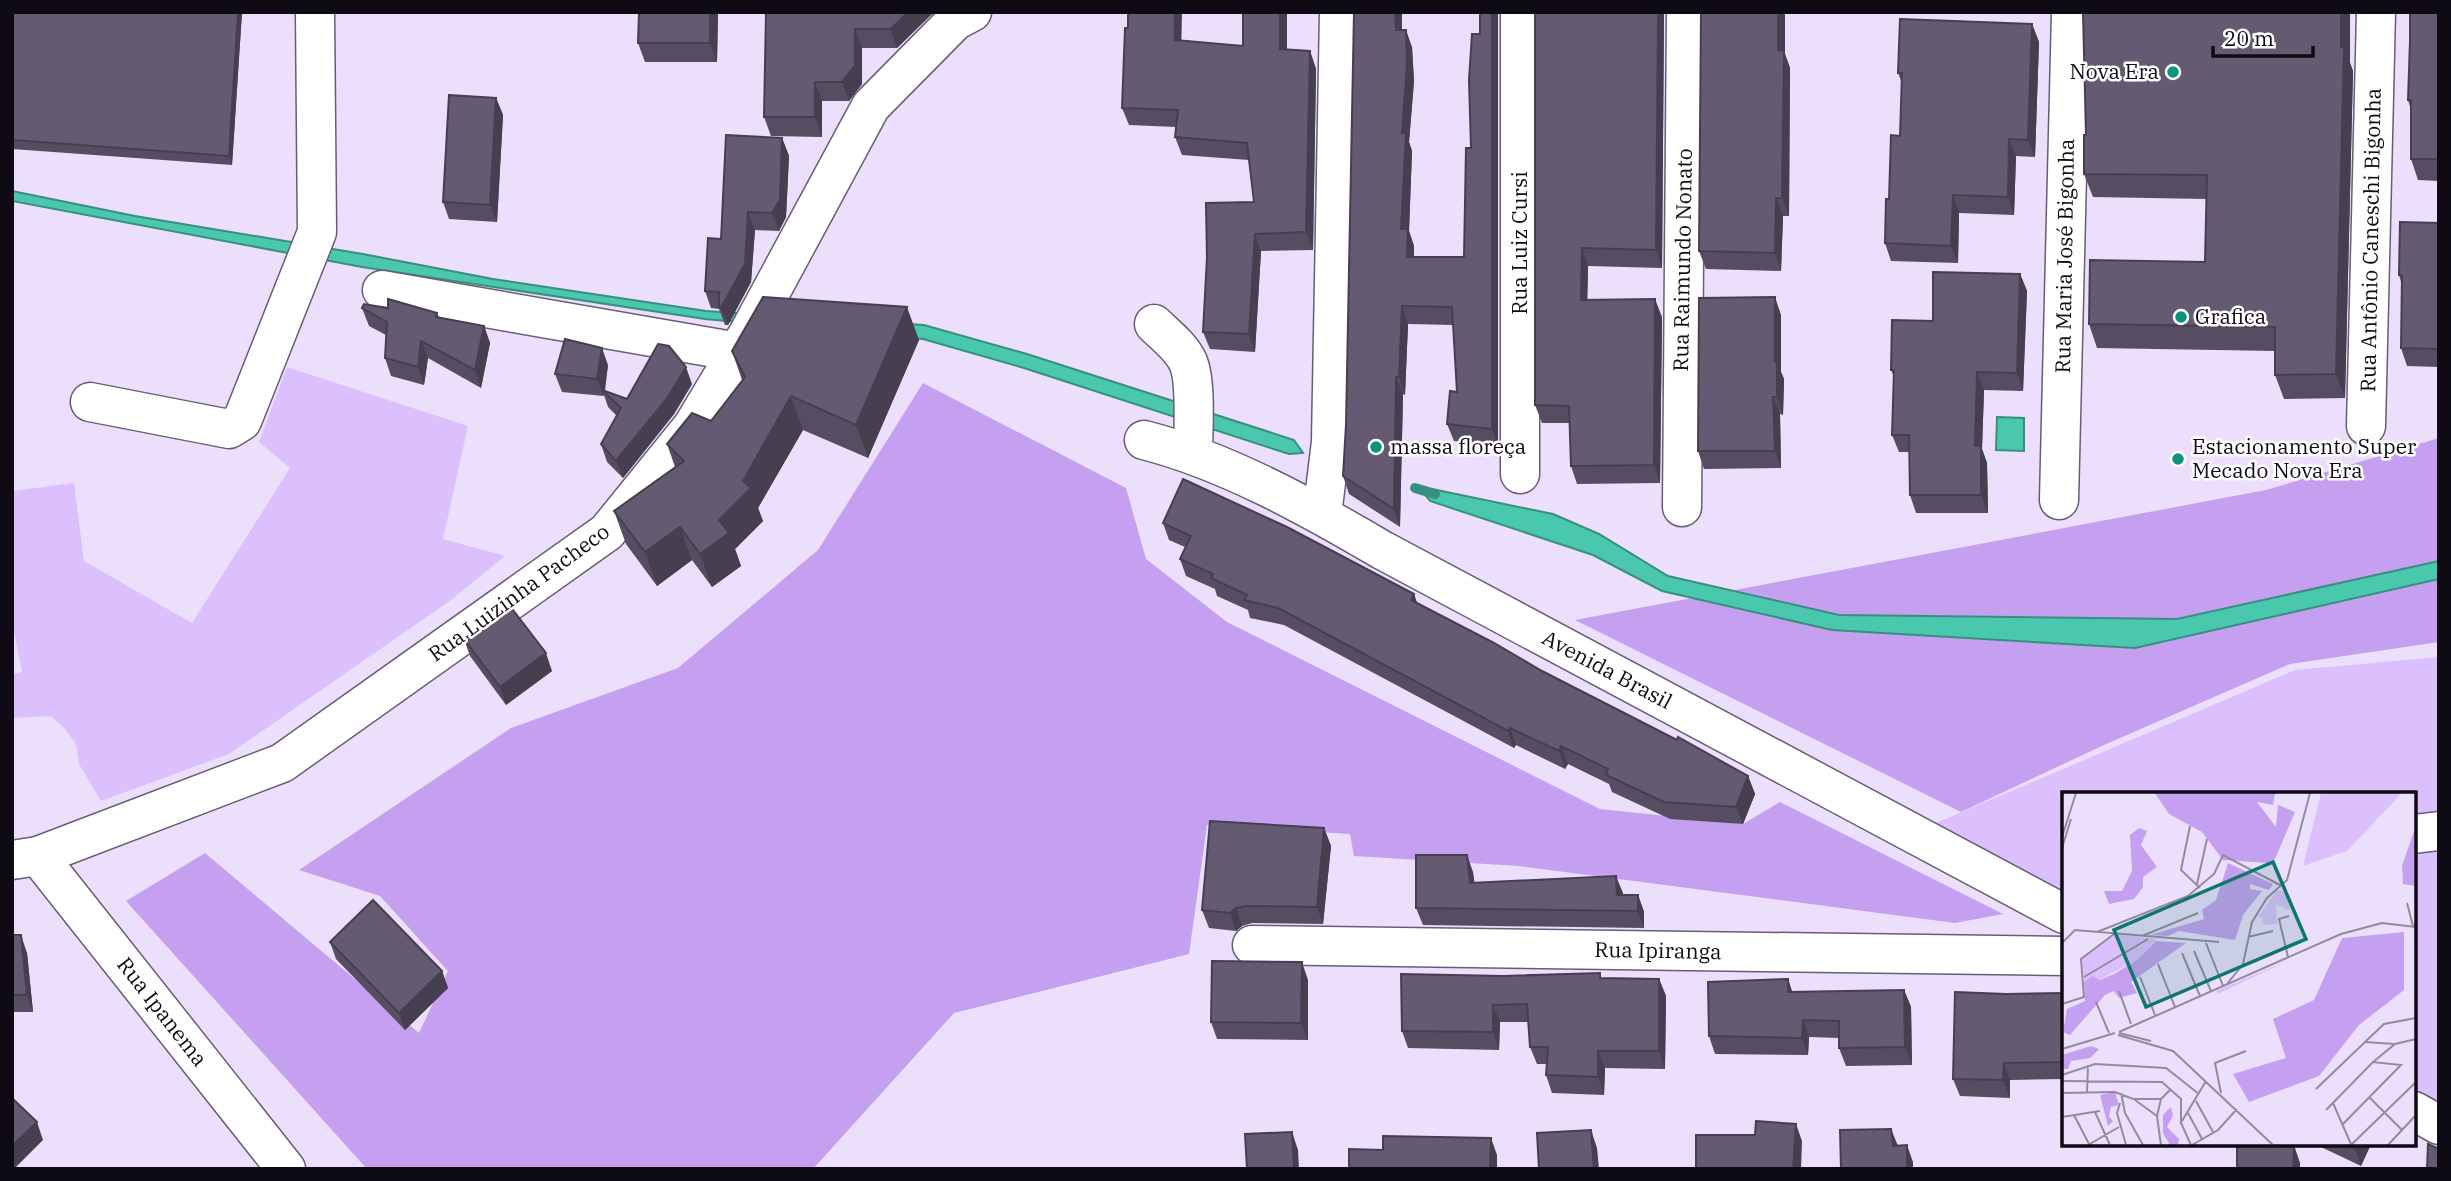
<svg xmlns="http://www.w3.org/2000/svg" width="2451" height="1181" viewBox="0 0 2451 1181" font-family="'IBM Plex Serif',serif">
	<style>
		.green { fill: #dcc0fe }
		.forest { fill: #c5a0f0 }
		.water { fill: #4ac8ae; stroke: #388f80; stroke-width: 2 }
		.lines { fill: none; stroke-linecap: round; stroke-linejoin: round }
		.stream { stroke: #388f80; stroke-width: 10 }
		.minor-casing { stroke: #685d75; stroke-width: 41 }
		.minor { stroke: #fff; stroke-width: 38 }
		.wall { fill: #564d62 }
		.shaded-wall { fill: #463f50 }
		.building { fill: #645a72; stroke: #463f50; stroke-width: 2 }
		.poi-dot { fill: #0c937d; stroke: #fff; stroke-width: 2.5 }
		.labels { text-anchor: middle; stroke-width: 5; stroke-linejoin: round; paint-order: stroke }
		.poi-label { font-size: 21px; fill: #0f0b14; stroke: #fff; text-anchor: start }
		.street-label { font-size: 21px; fill: #0f0b14; stroke: #fff }
		.inset-road { fill: none; stroke: #948a9f; stroke-width: 2 }
		.view { fill: #0f766e; fill-opacity: 0.15; stroke: #0f766e; stroke-width: 3.5 }
		.inset-edge { fill: none; stroke: #0f0b14; stroke-width: 3.5 }
	</style>
	<rect width="100%" height="100%" fill="#ecdffc"/>
	<g class="green">
		<polygon points="287,367 468,426 443,539 505,556 451,600 229,754 101,801 79,764 76,744 65,729 51,716 12,718 12,674 22,672 12,622 12,491 74,483 84,561 192,623 290,468 259,442"/>
		<polygon points="2439,657 2439,1111 2414,1097 2414,794 2064,794 2064,898 1934,824 2295,670"/>
	</g>
	<g class="forest">
		<polygon points="923,383 1126,488 1146,559 1227,622 1600,809 1743,824 1780,802 2003,914 1955,923 1519,866 1354,856 1350,834 1207,825 1189,954 954,1013 813,1169 367,1169 126,901 205,853 419,1033 448,971 380,896 299,870 511,728 678,668 818,550"/>
		<polygon points="2439,438 2439,642 2290,664 2104,745 1961,812 1575,620 2266,490"/>
	</g>
	<g class="water">
		<polygon points="12,191 135,216 363,254 493,279 706,311 924,325 1027,354 1294,440 1303,453 1289,454 1024,368 923,339 705,319 362,267 12,201"/>
		<polygon points="1997,417 2024,418 2024,451 1996,450"/>
		<polygon points="1432,489 1553,514 1599,534 1668,576 1839,615 2177,619 2439,561 2439,579 2135,648 1832,630 1662,591 1593,555 1430,501 1422,491"/>
	</g>
	<g class="lines">
		<polyline class="stream" points="1415,488 1435,494"/>
		<defs>
			<g id="minor">
				<polyline points="1520,12 1520,474"/>
				<polyline points="382,290 738,352"/>
				<path d="M1154,324C1165,335 1180,346 1187,360C1197,378 1193,432 1193,454"/>
				<polyline points="90,402 229,429 242,421 317,232 315,12"/>
				<polyline points="2366,426 2376,12"/>
				<path d="M1144,440C1226,461 1309,507 1382,550L2064,914"/>
				<polyline points="2059,500 2071,12"/>
				<polyline points="1682,507 1686,12"/>
				<polyline points="1322,515 1331,442 1339,12"/>
				<polyline points="2414,834 2439,831"/>
				<polyline points="38,856 286,1169"/>
				<polyline points="12,860 38,856 282,763 607,532 692,427 748,334 871,106 955,21 972,12"/>
				<polyline points="1252,945 2064,956"/>
				<polyline points="2414,1111 2439,1125"/>
			</g>
		</defs>
		<use href="#minor" class="minor-casing"/>
		<use href="#minor" class="minor"/>
	</g>
	<g class="wall">
		<polygon points="12,12 242,12 232,165 12,149"/>
		<polygon points="718,12 717,62 645,62 638,43"/>
		<polygon points="766,12 934,12 897,48 862,48 862,84 849,101 822,101 822,137 771,136 764,117"/>
		<polygon points="1287,12 1287,49 1310,51 1316,69 1313,250 1261,251 1255,352 1210,349 1203,332 1254,202 1249,160 1182,155 1175,137 1176,127 1129,125 1122,108 1128,28 1182,40 1243,46"/>
		<polygon points="1354,12 1402,12 1402,30 1412,47 1414,81 1409,142 1412,151 1409,231 1414,246 1414,257 1464,257 1480,34 1498,12 1498,446 1454,441 1447,424 1457,392 1453,325 1408,324 1405,395 1403,394 1400,527 1349,494 1343,476 1346,425"/>
		<polygon points="1535,12 1664,12 1662,268 1588,266 1587,300 1662,317 1660,483 1577,484 1571,466 1569,423 1542,423 1535,405"/>
		<polygon points="1701,12 1785,12 1785,54 1790,68 1789,216 1783,216 1781,271 1706,269 1699,251"/>
		<polygon points="2439,12 2439,181 2418,180 2411,159 2411,110 2408,100"/>
		<polygon points="2032,24 2039,42 2035,157 2016,156 2014,215 1959,213 1958,263 1891,261 1885,243 1889,199 1900,136 1902,83 1898,73"/>
		<polygon points="2350,63 2353,71 2345,398 2284,399 2275,375 2275,351 2097,348 2089,324 2205,262 2207,199 2093,197 2084,174"/>
		<polygon points="496,98 503,115 497,222 449,219 443,202"/>
		<polygon points="782,138 789,156 786,217 779,231 755,230 751,282 728,325 725,325 719,309 711,308 705,291 721,239"/>
		<polygon points="2439,223 2439,367 2407,366 2401,348 2402,285 2399,275"/>
		<polygon points="2020,274 2027,291 2023,391 1984,390 1982,449 1987,463 1988,513 1916,513 1910,495 1909,452 1899,452 1892,435 1894,377 1891,370 1933,321"/>
		<polygon points="362,308 388,308 437,313 439,317 484,326 490,343 481,388 428,358 424,385 391,376 385,358 386,335 369,326"/>
		<polygon points="1781,315 1781,372 1784,379 1783,415 1780,414 1781,468 1704,469 1698,451"/>
		<polygon points="919,340 868,458 803,430 758,508 763,521 735,549 741,566 712,587 692,560 657,586 626,544 614,511 675,467 667,444 711,421 742,380 732,351"/>
		<polygon points="608,365 605,391 627,399 692,384 674,414 623,478 607,462 601,444 617,416 608,407 604,395 604,396 562,392 555,374"/>
		<polygon points="1163,523 1414,594 1417,603 1542,671 1748,776 1755,794 1743,824 1670,819 1612,792 1609,784 1568,764 1565,769 1516,745 1514,748 1284,625 1250,618 1248,610 1217,596 1215,589 1186,576 1180,559 1185,547 1169,540"/>
		<polygon points="464,639 552,671 506,705 470,656"/>
		<polygon points="1324,828 1331,846 1323,924 1252,923 1242,926 1236,931 1209,928 1202,910"/>
		<polygon points="1473,872 1474,883 1623,893 1623,895 1638,895 1644,912 1644,928 1423,925 1416,908"/>
		<polygon points="12,935 27,953 33,1012 12,1012"/>
		<polygon points="330,942 442,971 448,988 405,1030 336,959"/>
		<polygon points="1401,974 1659,979 1666,996 1665,1069 1605,1068 1604,1095 1552,1093 1546,1075 1546,1064 1537,1064 1530,1047 1529,1022 1500,1022 1499,1050 1408,1048 1402,1031"/>
		<polygon points="1788,979 1792,992 1904,990 1911,1007 1912,1065 1846,1066 1839,1048 1839,1038 1809,1037 1808,1055 1715,1054 1709,1036"/>
		<polygon points="1308,980 1308,1040 1217,1039 1211,1022"/>
		<polygon points="2064,993 2064,1079 2010,1080 2010,1098 1960,1096 1953,1079 2006,994"/>
		<polygon points="2320,1144 2371,1144 2361,1166 2321,1147"/>
	</g>
	<g class="shaded-wall">
		<polygon points="238,12 242,12 232,165 229,156"/>
		<polygon points="710,12 718,12 717,62 710,43"/>
		<polygon points="908,12 934,12 897,48 891,29"/>
		<polygon points="1175,12 1182,12 1181,57 1175,40"/>
		<polygon points="1280,12 1287,12 1286,66 1280,49"/>
		<polygon points="1395,12 1402,12 1402,48 1396,30"/>
		<polygon points="1492,12 1498,12 1498,446 1492,429"/>
		<polygon points="1658,12 1664,12 1662,268 1656,250"/>
		<polygon points="1778,12 1785,12 1785,54 1790,68 1789,216 1782,198 1778,50"/>
		<polygon points="2341,12 2350,12 2350,63 2353,71 2345,398 2336,374"/>
		<polygon points="2032,24 2039,42 2035,157 2028,140"/>
		<polygon points="855,29 862,48 862,84 849,101 842,82"/>
		<polygon points="1406,30 1412,47 1414,81 1409,142 1412,151 1409,231 1414,246 1413,275 1407,257 1401,229 1402,133"/>
		<polygon points="1310,51 1316,69 1313,250 1306,232"/>
		<polygon points="815,82 822,101 822,137 815,117"/>
		<polygon points="496,98 503,115 497,222 490,205"/>
		<polygon points="782,138 789,156 786,217 779,231 772,213"/>
		<polygon points="2009,139 2016,156 2014,215 2008,197"/>
		<polygon points="1953,195 1959,213 1958,263 1951,246"/>
		<polygon points="1776,198 1783,216 1781,271 1775,253"/>
		<polygon points="748,212 755,230 751,282 728,325 721,308"/>
		<polygon points="1255,234 1261,251 1255,352 1249,334"/>
		<polygon points="1582,248 1588,266 1587,318 1581,300"/>
		<polygon points="2020,274 2027,291 2023,391 2017,373"/>
		<polygon points="1775,297 1781,315 1781,372 1784,379 1783,415 1777,397 1775,362"/>
		<polygon points="1655,299 1662,317 1660,483 1654,465"/>
		<polygon points="1402,306 1408,324 1405,395 1399,377"/>
		<polygon points="907,307 919,340 868,458 856,425"/>
		<polygon points="484,326 490,343 481,388 475,370"/>
		<polygon points="421,341 428,358 424,385 418,367"/>
		<polygon points="602,348 608,365 604,392 602,390 604,396 597,379"/>
		<polygon points="686,367 692,384 674,414 623,478 616,461"/>
		<polygon points="1977,372 1984,390 1982,449 1987,463 1988,513 1981,495 1975,446"/>
		<polygon points="1396,377 1403,394 1400,527 1394,509"/>
		<polygon points="791,396 803,430 758,508 763,521 735,549 741,566 712,587 700,554"/>
		<polygon points="1773,397 1780,414 1781,468 1775,451"/>
		<polygon points="680,527 692,560 657,586 645,552"/>
		<polygon points="1414,594 1420,612 1411,600"/>
		<polygon points="546,653 552,671 506,705 500,687"/>
		<polygon points="1510,728 1516,745 1514,748 1508,731"/>
		<polygon points="1561,746 1568,764 1565,769 1559,751"/>
		<polygon points="1748,776 1755,794 1743,824 1736,807"/>
		<polygon points="1324,828 1331,846 1323,924 1317,907"/>
		<polygon points="1467,855 1473,872 1477,901 1470,883"/>
		<polygon points="1616,876 1623,893 1623,912 1617,895"/>
		<polygon points="1638,895 1644,912 1644,928 1638,911"/>
		<polygon points="1236,908 1242,926 1236,931 1230,913"/>
		<polygon points="21,935 27,953 33,1012 27,995"/>
		<polygon points="1302,962 1308,980 1308,1040 1301,1023"/>
		<polygon points="442,971 448,988 405,1030 399,1013"/>
		<polygon points="1659,979 1666,996 1665,1069 1659,1051"/>
		<polygon points="1788,979 1794,997 1788,992"/>
		<polygon points="1904,990 1911,1007 1912,1065 1905,1047"/>
		<polygon points="1493,1005 1500,1022 1499,1050 1493,1032"/>
		<polygon points="1803,1020 1809,1037 1808,1055 1802,1038"/>
		<polygon points="1598,1051 1605,1068 1604,1095 1598,1077"/>
		<polygon points="2004,1063 2010,1080 2010,1098 2003,1080"/>
		<polygon points="37,1122 43,1140 14,1169 12,1169 12,1146"/>
		<polygon points="1796,1124 1802,1141 1801,1169 1793,1169"/>
		<polygon points="1891,1129 1898,1146 1893,1146"/>
		<polygon points="1591,1130 1597,1148 1599,1169 1594,1169"/>
		<polygon points="1292,1132 1298,1150 1299,1169 1294,1169"/>
		<polygon points="1491,1138 1497,1155 1497,1169 1490,1169"/>
		<polygon points="2357,1144 2371,1144 2361,1166 2355,1149"/>
		<polygon points="1907,1145 1913,1162 1913,1169 1907,1169"/>
		<polygon points="2294,1145 2300,1163 2300,1169 2293,1169"/>
	</g>
	<g class="building">
		<polygon points="12,12 238,12 229,156 12,140"/>
		<polygon points="639,12 710,12 710,43 638,43"/>
		<polygon points="766,12 908,12 891,29 855,29 855,65 842,82 815,82 815,117 764,117"/>
		<polygon points="1128,12 1175,12 1175,40 1243,46 1243,12 1280,12 1280,49 1310,51 1306,232 1255,234 1249,334 1203,332 1207,257 1206,203 1254,202 1247,143 1175,137 1178,110 1122,108 1125,28 1128,28"/>
		<polygon points="1354,12 1395,12 1396,30 1406,30 1407,63 1402,133 1406,133 1401,229 1408,229 1407,257 1464,257 1466,148 1471,148 1469,80 1472,34 1480,34 1480,12 1492,12 1492,429 1447,424 1450,391 1457,392 1452,307 1402,306 1399,377 1396,377 1394,509 1343,476 1346,425"/>
		<polygon points="1535,12 1658,12 1656,250 1582,248 1581,300 1655,299 1654,465 1571,466 1569,406 1535,405"/>
		<polygon points="1701,12 1778,12 1778,50 1784,51 1782,198 1776,198 1775,253 1699,251"/>
		<polygon points="2083,12 2341,12 2341,47 2344,47 2336,374 2275,375 2275,327 2089,324 2090,260 2205,262 2207,175 2084,174 2084,135 2086,135"/>
		<polygon points="2410,12 2439,12 2439,159 2411,159 2411,100 2408,100 2410,41"/>
		<polygon points="1900,19 2032,24 2028,140 2009,139 2008,197 1953,195 1951,246 1885,243 1886,199 1889,199 1891,135 1900,136 1902,73 1898,73"/>
		<polygon points="449,95 496,98 490,205 443,202"/>
		<polygon points="726,135 782,138 780,200 772,213 748,212 745,264 721,308 719,307 719,292 705,291 708,238 721,239"/>
		<polygon points="2400,222 2439,223 2439,349 2401,348 2402,275 2399,275"/>
		<polygon points="1933,272 2020,274 2017,373 1977,372 1975,446 1981,446 1981,495 1910,495 1909,435 1892,435 1894,370 1891,370 1892,320 1933,321"/>
		<polygon points="763,297 907,307 856,425 791,396 743,481 751,488 719,520 729,533 700,554 680,527 645,552 614,511 684,461 667,444 692,413 711,421 745,377 732,351"/>
		<polygon points="1775,297 1775,362 1777,362 1777,397 1773,397 1775,451 1698,451 1699,298"/>
		<polygon points="388,299 437,313 436,317 484,326 475,370 421,341 418,367 385,358 387,322 362,308 364,304 388,308"/>
		<polygon points="565,339 602,348 597,379 555,374"/>
		<polygon points="658,344 669,346 686,367 668,397 616,461 601,444 621,408 602,390 627,399"/>
		<polygon points="1183,479 1287,527 1414,594 1411,600 1494,643 1542,671 1677,740 1678,737 1748,776 1736,807 1664,802 1606,775 1608,769 1561,746 1559,751 1510,728 1508,731 1278,608 1244,600 1247,595 1211,578 1213,574 1180,559 1191,536 1163,523"/>
		<polygon points="510,606 546,653 500,687 464,639"/>
		<polygon points="1210,821 1324,828 1317,907 1246,906 1236,908 1230,913 1202,910"/>
		<polygon points="1416,855 1467,855 1470,883 1616,876 1617,895 1638,895 1638,911 1416,908"/>
		<polygon points="373,900 442,971 399,1013 330,942"/>
		<polygon points="12,935 21,935 27,995 12,995"/>
		<polygon points="1212,961 1302,962 1301,1023 1211,1022"/>
		<polygon points="1600,973 1600,978 1659,979 1659,1051 1598,1051 1598,1077 1546,1075 1548,1047 1530,1047 1527,1004 1493,1005 1493,1032 1402,1031 1401,974 1504,976"/>
		<polygon points="1788,979 1788,992 1904,990 1905,1047 1839,1048 1839,1021 1803,1020 1802,1038 1709,1036 1708,982"/>
		<polygon points="1955,992 2006,994 2064,993 2064,1062 2004,1063 2003,1080 1953,1079"/>
		<polygon points="12,1098 37,1122 12,1146"/>
		<polygon points="1756,1121 1796,1124 1793,1169 1696,1169 1696,1135 1755,1135"/>
		<polygon points="1891,1129 1893,1146 1907,1145 1907,1169 1841,1169 1840,1130"/>
		<polygon points="1591,1130 1594,1169 1539,1169 1537,1133"/>
		<polygon points="1292,1132 1294,1169 1247,1169 1245,1134"/>
		<polygon points="1383,1136 1491,1138 1490,1169 1349,1169 1349,1149 1383,1150"/>
		<polygon points="2346,1144 2357,1144 2355,1149"/>
		<polygon points="2428,1144 2439,1149 2439,1169 2427,1169"/>
		<polygon points="2237,1145 2294,1145 2293,1169 2237,1169"/>
	</g>
	<g class="poi-dot">
		<circle cx="2173" cy="72" r="7"/>
		<circle cx="2181" cy="317" r="7"/>
		<circle cx="1376" cy="447" r="7"/>
		<circle cx="2178" cy="459" r="7"/>
	</g>
	<g class="labels">
		<g class="poi-label">
			<text x="2159" y="79" text-anchor="end">Nova Era</text>
			<text x="2195" y="324">Grafica</text>
			<text x="1390" y="454">massa floreça</text>
			<text x="2192" y="454">Estacionamento Super<tspan x="2192" dy="24">Mecado Nova Era</tspan></text>
		</g>
		<g class="street-label">
			<text transform="translate(2371 240) rotate(-89)" y="7">Rua Antônio Caneschi Bigonha</text>
			<text transform="translate(1520 243) rotate(-90)" y="7">Rua Luiz Cursi</text>
			<text transform="translate(2065 256) rotate(-89)" y="7">Rua Maria José Bigonha</text>
			<text transform="translate(1683 260) rotate(-89)" y="7">Rua Raimundo Nonato</text>
			<text transform="translate(519 593) rotate(-36)" y="7">Rua Luizinha Pacheco</text>
			<text transform="translate(1607 670) rotate(28)" y="7">Avenida Brasil</text>
			<text transform="translate(1658 951) rotate(1)" y="7">Rua Ipiranga</text>
			<text transform="translate(162 1012) rotate(52)" y="7">Rua Ipanema</text>
		</g>
	</g>
	<g transform="translate(2062 792)">
		<rect width="354" height="354" fill="#ecdffc"/>
		<path d="M259,1H340L285,59L241,74ZM215,98L225,100L231,115L226,118L214,112L215,132L202,133L200,125H196ZM53,142L95,147L76,167L39,187L22,189L20,166ZM232,166L156,202L154,199Z" fill="#dcc0fe"/>
		<path d="M93,1H213L211,13L195,10L214,35L216,13L233,20L213,67L206,71L161,68L140,40L107,22ZM77,36L85,39L79,53L95,75L81,85V95L72,107L47,112L42,99H60L70,79L68,43ZM352,39H354L353,94L341,92L340,74ZM166,71L211,92L207,98L188,92V97L200,99L181,123L173,148L117,139L106,144L88,143L142,127L140,118L154,108ZM342,140V198L297,233L257,284L187,310L171,282L224,266L211,227L252,208L280,146ZM94,149L124,151L69,190L75,201L57,206L52,199L43,203L8,243L1,240L5,217L23,209L22,190L30,184L38,188L54,181L76,167ZM29,254L37,257L28,266L9,269L6,277H0V263ZM53,300L57,313L49,315L47,324L51,329L46,334L38,303ZM109,315L111,324L105,335L117,347L116,353H108L101,341V323Z" fill="#c5a0f0"/>
		<path class="inset-road" d="M128,34L119,78L138,96M0,45L14,1M0,56L9,27M135,92L145,47M345,111L351,134M35,140L126,104L152,82L161,63L218,93M80,144L136,121M186,145L211,139M1,150L13,138L157,150M144,151L161,194M132,159L149,199M120,161L138,204M226,165L217,127L227,124M96,172L113,215M22,185L86,147M78,185L93,223M165,192L181,172L190,130L205,106L225,88L248,1M57,199L69,232M34,210L47,241M0,212L22,205L19,167L52,142M57,240L279,142L320,131L354,135M57,241L89,249M56,243L111,259L211,353M303,250L322,232L354,226M333,252L354,247M0,257L53,241M0,283L33,272L104,276L137,302M0,289L100,290L119,307V331L129,353M254,297L303,250L333,252L311,270M25,300L26,273M0,301L53,300L71,307H99M59,301L63,321L81,353M159,301L153,271L184,259M308,306L340,338M73,308L95,324M134,309L151,340M58,311L55,321L64,353M271,311L289,352M264,318L311,270L339,273L280,333M33,320L48,353M126,321L140,347M12,323L27,352M0,325L38,319M120,329L144,289M26,353L57,335M99,353L95,324L99,307L108,298M130,353L156,338L175,317M289,353L354,290M326,353L354,323"/>
		<path class="view" d="M211,70L244,147L84,215L52,138Z"/>
		<rect width="354" height="354" class="inset-edge"/>
	</g>
	<rect width="2451" height="1181" fill="none" stroke="#0f0b14" stroke-width="28"/>
	<path d="M2213 46v10h100v-10" fill="none" stroke="#0f0b14" stroke-width="3.5"/>
	<text x="2224" y="46" font-size="21" fill="#0f0b14" stroke="#ffffff" stroke-width="5" paint-order="stroke">20 m</text>
</svg>
